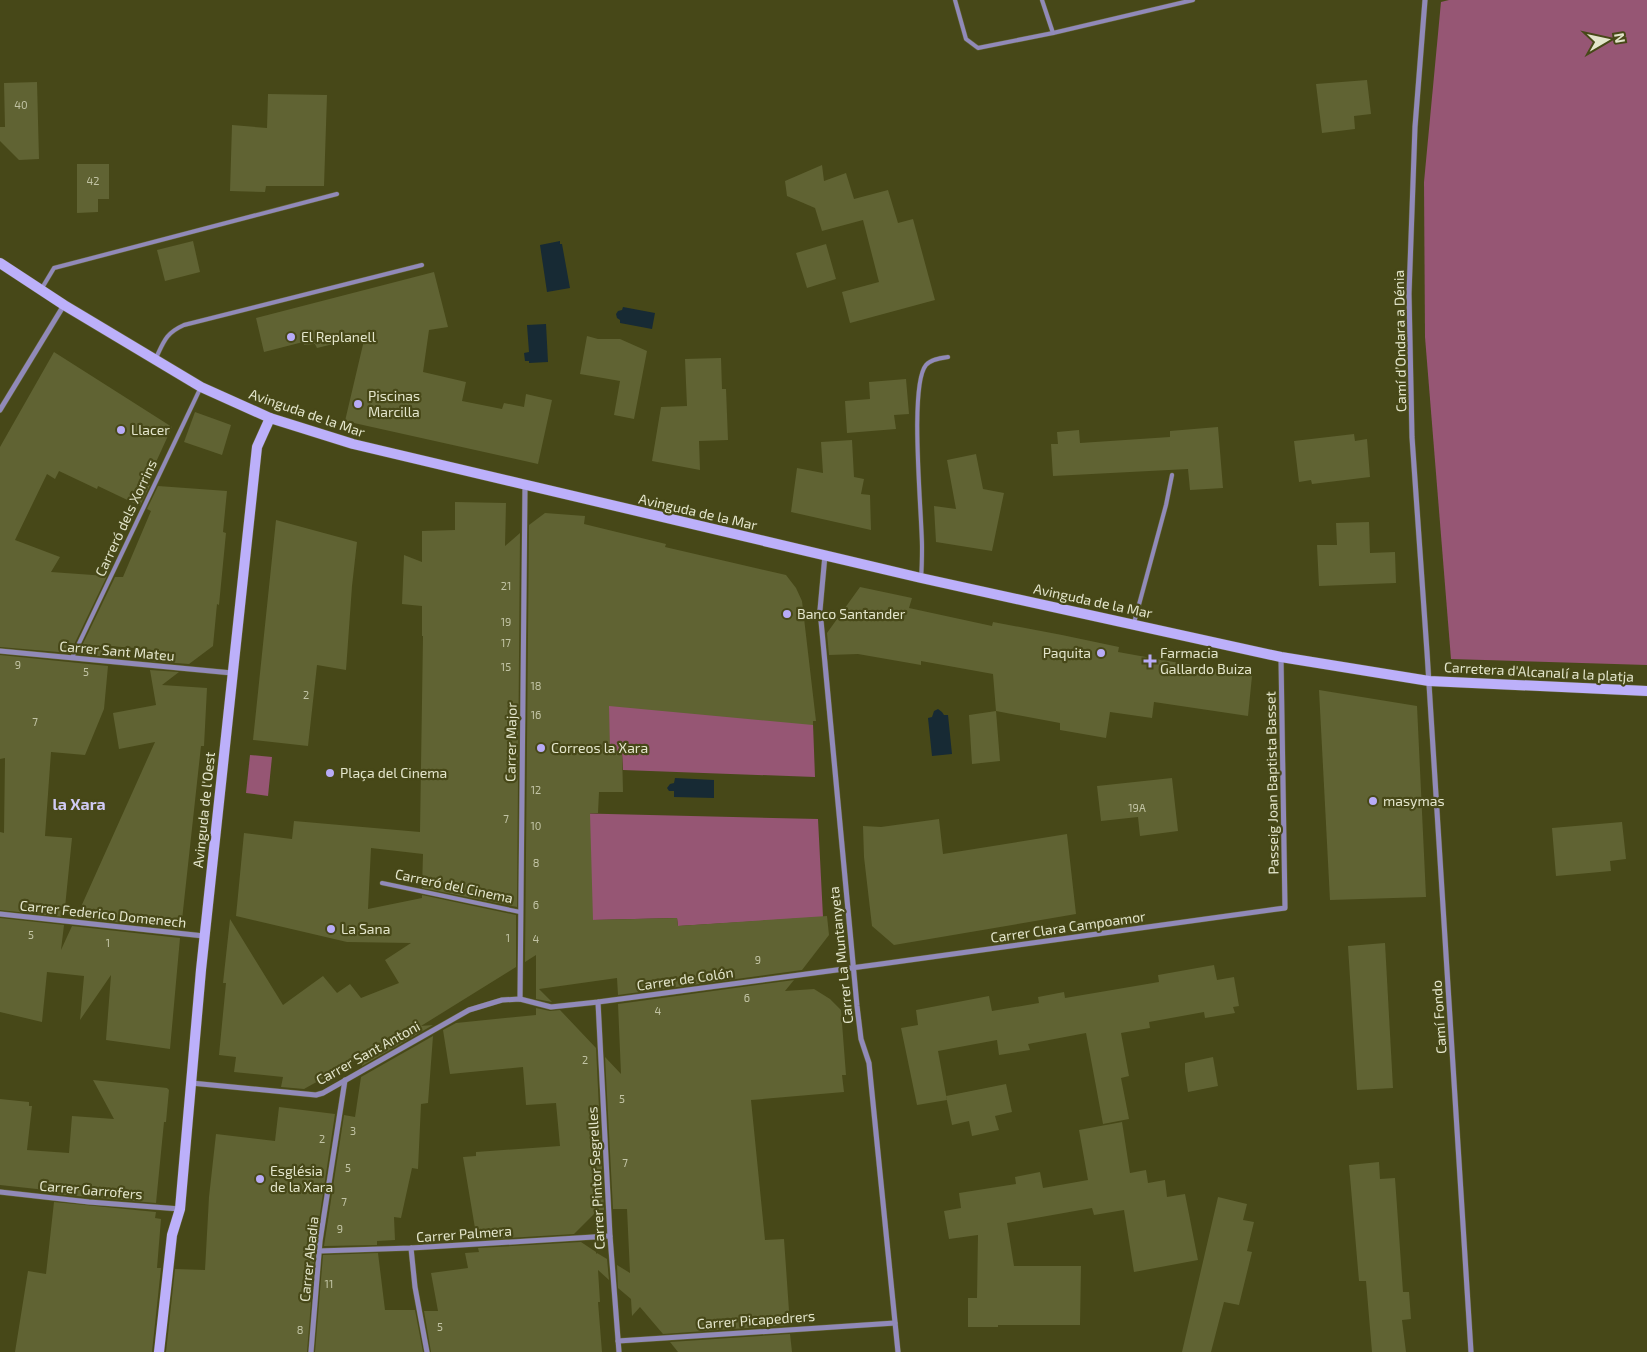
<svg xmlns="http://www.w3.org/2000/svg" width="1647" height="1352" viewBox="0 0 1647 1352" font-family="'Exo 2',sans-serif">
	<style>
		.green { fill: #965674 }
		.water { fill: #172a34 }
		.building { fill: #606333 }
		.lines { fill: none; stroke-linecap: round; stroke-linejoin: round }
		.lane-casing { stroke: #636438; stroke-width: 5 }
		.street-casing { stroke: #636438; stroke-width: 6 }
		.secondary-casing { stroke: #636438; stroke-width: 11 }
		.lane { stroke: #918ab9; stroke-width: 4 }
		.street { stroke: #918ab9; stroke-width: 5 }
		.secondary { stroke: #bcb0fa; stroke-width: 10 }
		.poi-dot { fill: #b8abf7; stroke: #474818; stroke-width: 2 }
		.labels { text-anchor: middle; stroke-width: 4.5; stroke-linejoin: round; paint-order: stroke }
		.number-label { font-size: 11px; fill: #c2c4a5 }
		.poi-label { font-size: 14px; fill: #e3e5cb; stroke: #474818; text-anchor: start }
		.street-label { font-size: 14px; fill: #e3e5cb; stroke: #474818 }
		.quarter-label { font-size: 16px; font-weight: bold; fill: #d0caf5; stroke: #474818 }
	</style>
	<rect width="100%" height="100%" fill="#474818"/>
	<g class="green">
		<polygon points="1449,0 1647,0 1647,665 1451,659 1425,337 1424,182 1441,2"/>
		<polygon points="586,668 801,723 813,724 815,777 623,770 622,751 610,751"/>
		<polygon points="250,755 272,757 268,796 246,793"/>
		<polygon points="567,813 818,819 823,917 678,926 677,918 592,920"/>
	</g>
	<g class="water">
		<polygon points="560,241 560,244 562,244 570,288 547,292 540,245"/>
		<polygon points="623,307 655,313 652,329 620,323 620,320 617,318 616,314 618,311 622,310"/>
		<polygon points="546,324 548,362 529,363 529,361 525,361 524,353 529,352 527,325"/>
		<polygon points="938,709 942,712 944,715 948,715 952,754 932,756 928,718 932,717 934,711"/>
		<polygon points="675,778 714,780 714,798 674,797 674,791 669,791 667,788 670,784 674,783"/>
	</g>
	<g class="building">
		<polygon points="1367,80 1371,114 1354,116 1355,129 1322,133 1316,84"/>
		<polygon points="37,82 39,159 19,160 0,141 0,127 5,127 4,83"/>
		<polygon points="268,94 327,95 324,186 266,186 265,192 230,191 232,125 267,128"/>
		<polygon points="77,164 109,164 109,199 98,199 98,212 77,213"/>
		<polygon points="822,165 824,181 846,173 854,199 888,190 898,223 913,219 935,300 850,323 842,292 879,282 863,220 822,231 815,208 787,196 785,181"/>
		<polygon points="193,241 200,272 165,281 157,250"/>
		<polygon points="826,244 836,279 807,288 796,253"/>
		<polygon points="434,272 448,327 429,330 423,372 466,382 462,401 502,409 504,403 524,407 526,394 552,400 538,464 345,421 365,336 317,348 315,344 304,345 303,342 264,352 256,318"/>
		<polygon points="587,336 598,339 620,339 647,351 634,419 614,415 620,381 580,374"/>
		<polygon points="54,352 172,427 146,484 150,485 140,506 98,486 97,489 59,471 55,479 47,474 15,540 60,557 51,572 107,576 70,653 0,647 0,447"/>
		<polygon points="721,358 722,389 726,389 728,440 699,441 700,470 652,461 661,407 687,406 685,359"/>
		<polygon points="906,379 909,414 894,415 896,429 847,433 845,401 870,399 869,382"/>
		<polygon points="195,412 231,425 222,455 184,442"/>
		<polygon points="1218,427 1223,488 1190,490 1188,469 1053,476 1051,444 1058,444 1057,432 1079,430 1080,443 1170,437 1170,431"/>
		<polygon points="1354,434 1355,441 1367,439 1370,477 1312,484 1311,480 1299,482 1294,441"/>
		<polygon points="852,440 854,477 864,479 861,494 870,495 871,530 791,512 797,468 823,473 821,442"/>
		<polygon points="976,454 983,489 1004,493 992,551 936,542 934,506 956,509 947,460"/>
		<polygon points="158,486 227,491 223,532 226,533 219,605 217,604 213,646 189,664 149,661 147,649 110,646 109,657 78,654 115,577 123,577 151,511 147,509"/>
		<polygon points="455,502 506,503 505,546 520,533 517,907 422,888 423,854 371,848 368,909 422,898 422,895 516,915 516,967 421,1026 433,1025 362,1066 363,1056 304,1089 281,1087 283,1077 234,1072 236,1057 219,1055 226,983 223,983 230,919 283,1005 323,976 337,993 350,984 361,998 399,983 385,960 411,943 347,942 236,916 244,833 292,839 294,821 420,832 423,636 422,636 422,606 402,604 404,555 422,562 422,531 455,530"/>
		<polygon points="545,513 585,516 584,524 666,544 665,547 786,575 796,588 802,601 816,721 813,721 813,725 609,706 610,751 622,751 623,792 599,792 598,813 590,813 593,920 677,918 678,926 827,916 829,935 802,970 618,995 617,978 539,989 552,1002 536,999 536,955 525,962 529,525"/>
		<polygon points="276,520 357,542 352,586 346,670 317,665 308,746 253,740"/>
		<polygon points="1369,522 1370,553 1395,552 1396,583 1319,586 1317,545 1337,545 1336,523"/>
		<polygon points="860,587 912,598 909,608 992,626 993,622 1062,635 1119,647 1118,652 1252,676 1248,716 1154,702 1152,718 1110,712 1106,738 1060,730 1060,723 996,711 993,674 921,661 921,665 858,654 829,655 827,633"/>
		<polygon points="0,655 108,666 104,709 85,755 51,752 45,836 72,838 64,917 0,910 0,832 4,833 5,758 0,759"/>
		<polygon points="150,670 179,672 162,685 207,688 204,746 201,746 181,929 76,918 155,742 119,749 113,713 156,705"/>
		<polygon points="1319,690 1417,706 1426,897 1330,900"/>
		<polygon points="996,711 1000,761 972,764 969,715"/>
		<polygon points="1172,778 1178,831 1140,836 1138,817 1101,821 1097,786"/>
		<polygon points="939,819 943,854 1067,834 1076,914 894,945 872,926 864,857 863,826 881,827"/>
		<polygon points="1622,822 1626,859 1610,861 1611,871 1556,876 1552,828"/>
		<polygon points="0,918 64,925 61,950 72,926 180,938 170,1049 106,1040 111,975 80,1020 84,976 47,972 42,1022 0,1012"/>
		<polygon points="1385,943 1393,1088 1357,1090 1348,946"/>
		<polygon points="1214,965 1217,980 1234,977 1239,1006 1233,1007 1235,1013 1205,1018 1204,1012 1149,1022 1150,1028 1121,1033 1129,1076 1121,1078 1129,1119 1103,1124 1086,1033 1028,1044 1030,1050 999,1055 997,1040 938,1051 947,1100 917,1105 901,1028 918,1025 916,1010 989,996 992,1011 1039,1003 1038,997 1064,992 1065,998 1159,982 1158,975"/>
		<polygon points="794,980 785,991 814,989 830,999 841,1010 846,1075 842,1075 844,1092 751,1100 765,1240 784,1239 790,1325 663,1334 640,1307 632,1316 631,1299 618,1288 617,1265 630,1273 627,1209 613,1209 605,1057 621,1074 618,1004"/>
		<polygon points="536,1008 550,1011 560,1010 596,1048 604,1210 598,1210 574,1234 477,1240 463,1157 476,1156 476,1152 560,1146 556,1103 526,1105 523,1067 450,1074 443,1030 456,1023 536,1015"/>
		<polygon points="433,1036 428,1103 421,1104 418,1169 412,1168 401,1218 394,1217 395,1240 377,1241 377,1245 324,1246 344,1115 355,1117 361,1077"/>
		<polygon points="1213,1057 1218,1086 1188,1092 1185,1072 1185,1063"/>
		<polygon points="93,1080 167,1088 169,1090 166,1122 164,1122 156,1203 55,1194 55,1191 0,1185 0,1099 29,1102 29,1106 32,1106 27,1150 69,1153 72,1116 114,1119"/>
		<polygon points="1006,1084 1012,1112 995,1116 999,1130 972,1136 969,1121 952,1125 946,1096"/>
		<polygon points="279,1107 335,1114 316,1240 307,1352 166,1352 175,1269 205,1270 209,1197 216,1134 275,1141"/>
		<polygon points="1122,1122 1130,1173 1146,1170 1148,1183 1165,1180 1167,1197 1185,1194 1198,1260 1134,1272 1124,1210 1094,1215 1092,1208 1007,1223 1014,1266 1081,1266 1080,1325 998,1325 998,1327 968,1327 968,1298 977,1298 978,1235 949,1239 944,1211 961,1208 959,1193 1016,1184 1015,1177 1040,1172 1043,1188 1088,1180 1079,1130"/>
		<polygon points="1379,1162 1380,1179 1395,1178 1403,1292 1409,1292 1411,1319 1402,1320 1406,1352 1372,1352 1366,1281 1359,1281 1349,1165"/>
		<polygon points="1218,1197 1247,1204 1243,1220 1254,1222 1247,1251 1252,1252 1239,1305 1224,1302 1211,1352 1182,1352"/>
		<polygon points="54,1202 156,1212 155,1218 161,1219 157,1268 161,1268 152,1352 15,1352 28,1271 46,1274"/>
		<polygon points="581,1242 596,1252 596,1254 597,1253 607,1259 609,1280 598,1270 600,1302 598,1302 602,1352 431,1352 424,1311 438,1311 431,1273 468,1268 465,1253 479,1252 478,1248"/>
		<polygon points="378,1253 385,1310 415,1310 423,1352 315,1352 323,1255"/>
		<polygon points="790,1334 792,1352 678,1352 670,1342"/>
	</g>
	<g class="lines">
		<defs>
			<g id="lane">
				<polyline points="955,0 966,39 978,48 1053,33 1193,0"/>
				<polyline points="1042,0 1053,33"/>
				<polyline points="42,288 54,268 337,194"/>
				<path d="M156,358C164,341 166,333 184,325L422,265"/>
				<path d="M921,578C922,567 922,557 922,547C922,514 909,385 926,365C931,359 941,358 948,357"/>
				<polyline points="1134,623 1166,505 1172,475"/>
				<polyline points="72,658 200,389"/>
				<polyline points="382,883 520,912"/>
			</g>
			<g id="street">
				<polyline points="1425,0 1415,127 1409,294 1412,437 1427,652 1471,1352"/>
				<polyline points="0,410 64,305"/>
				<polyline points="825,555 820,610 857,1006 861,1039 869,1063 898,1352"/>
				<polyline points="0,651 232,673"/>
				<polyline points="0,914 204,936"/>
				<polyline points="520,999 525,486"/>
				<polyline points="598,1002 610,1236 619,1352"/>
				<polyline points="191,1083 316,1095 323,1093 469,1010 502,1000 520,999 551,1007 598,1002 881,964 1285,908 1281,658"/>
				<polyline points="0,1192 89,1202 180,1209"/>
				<polyline points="411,1248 415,1287 427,1352"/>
				<polyline points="319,1251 411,1248 610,1236"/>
				<polyline points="618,1341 895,1323"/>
				<polyline points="311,1352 320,1241 345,1080"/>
			</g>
			<g id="secondary">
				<polyline points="0,263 64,305 201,387 270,418 353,444 921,578 1281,657 1429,681 1647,691"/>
				<polyline points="159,1352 172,1235 180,1209 201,970 257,447 270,418"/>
			</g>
		</defs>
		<use href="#lane" class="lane-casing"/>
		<use href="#street" class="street-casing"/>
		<use href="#secondary" class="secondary-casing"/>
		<use href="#lane" class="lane"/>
		<use href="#street" class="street"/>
		<use href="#secondary" class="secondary"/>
	</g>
	<g class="poi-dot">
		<circle cx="291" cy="337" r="5"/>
		<circle cx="358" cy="404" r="5"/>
		<circle cx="121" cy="430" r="5"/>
		<circle cx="787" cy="614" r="5"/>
		<circle cx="1101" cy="653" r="5"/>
		<path d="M1147.5 653.5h5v5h5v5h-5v5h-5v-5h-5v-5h5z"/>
		<circle cx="541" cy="748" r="5"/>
		<circle cx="330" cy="773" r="5"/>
		<circle cx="1373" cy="801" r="5"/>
		<circle cx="331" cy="929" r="5"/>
		<circle cx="260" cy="1179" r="5"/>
	</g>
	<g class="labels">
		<g class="number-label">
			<text x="21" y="109">40</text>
			<text x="93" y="185">42</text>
			<text x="506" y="590">21</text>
			<text x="506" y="626">19</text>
			<text x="506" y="647">17</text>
			<text x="18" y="669">9</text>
			<text x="506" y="671">15</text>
			<text x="86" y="676">5</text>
			<text x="536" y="690">18</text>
			<text x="306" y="699">2</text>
			<text x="536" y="719">16</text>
			<text x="35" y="726">7</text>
			<text x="536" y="794">12</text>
			<text x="1137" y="812">19A</text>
			<text x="506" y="823">7</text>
			<text x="536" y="830">10</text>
			<text x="536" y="867">8</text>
			<text x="536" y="909">6</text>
			<text x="31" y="939">5</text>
			<text x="508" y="942">1</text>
			<text x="536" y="943">4</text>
			<text x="108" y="947">1</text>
			<text x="758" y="964">9</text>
			<text x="747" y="1002">6</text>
			<text x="658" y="1015">4</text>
			<text x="585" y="1064">2</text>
			<text x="622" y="1103">5</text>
			<text x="353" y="1135">3</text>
			<text x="322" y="1143">2</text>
			<text x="625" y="1167">7</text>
			<text x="348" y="1172">5</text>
			<text x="344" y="1206">7</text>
			<text x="340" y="1233">9</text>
			<text x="329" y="1288">11</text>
			<text x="440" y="1331">5</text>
			<text x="300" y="1334">8</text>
		</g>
		<g class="poi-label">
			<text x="301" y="342">El Replanell</text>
			<text x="368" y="401">Piscinas<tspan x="368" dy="16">Marcilla</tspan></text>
			<text x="131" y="435">Llacer</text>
			<text x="797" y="619">Banco Santander</text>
			<text x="1091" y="658" text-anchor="end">Paquita</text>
			<text x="1160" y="658">Farmacia<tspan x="1160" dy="16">Gallardo Buiza</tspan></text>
			<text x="551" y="753">Correos la Xara</text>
			<text x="340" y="778">Plaça del Cinema</text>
			<text x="1383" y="806">masymas</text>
			<text x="341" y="934">La Sana</text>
			<text x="270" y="1176">Església<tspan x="270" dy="16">de la Xara</tspan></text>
		</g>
		<g class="street-label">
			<text transform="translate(1400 341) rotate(-91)" y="5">Camí d’Ondara a Dénia</text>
			<text transform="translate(307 413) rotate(19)" y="5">Avinguda de la Mar</text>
			<text transform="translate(698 512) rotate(13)" y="5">Avinguda de la Mar</text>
			<text transform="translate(126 518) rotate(-65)" y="5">Carreró dels Xorrins</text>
			<text transform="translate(1093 601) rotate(12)" y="5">Avinguda de la Mar</text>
			<text transform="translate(117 651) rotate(5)" y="5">Carrer Sant Mateu</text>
			<text transform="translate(1539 672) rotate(3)" y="5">Carretera d'Alcanalí a la platja</text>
			<text transform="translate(511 742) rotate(-89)" y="5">Carrer Major</text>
			<text transform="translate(1272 783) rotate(-91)" y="5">Passeig Joan Baptista Basset</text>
			<text transform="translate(204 810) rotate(-84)" y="5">Avinguda de l'Oest</text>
			<text transform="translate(454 886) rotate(12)" y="5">Carreró del Cinema</text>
			<text transform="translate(103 914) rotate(6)" y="5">Carrer Federico Domenech</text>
			<text transform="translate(1068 927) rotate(-8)" y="5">Carrer Clara Campoamor</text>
			<text transform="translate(841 955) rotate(-96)" y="5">Carrer La Muntanyeta</text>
			<text transform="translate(685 979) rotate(-8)" y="5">Carrer de Colón</text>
			<text transform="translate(1439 1017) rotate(-94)" y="5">Camí Fondo</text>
			<text transform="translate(368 1053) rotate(-29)" y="5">Carrer Sant Antoni</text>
			<text transform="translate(596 1178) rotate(-93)" y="5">Carrer Pintor Segrelles</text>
			<text transform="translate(91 1190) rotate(5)" y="5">Carrer Garrofers</text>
			<text transform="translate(464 1234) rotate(-4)" y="5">Carrer Palmera</text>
			<text transform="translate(309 1259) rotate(-84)" y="5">Carrer Abadia</text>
			<text transform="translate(756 1320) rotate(-4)" y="5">Carrer Picapedrers</text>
		</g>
		<g class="quarter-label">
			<text x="79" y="810">la Xara</text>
		</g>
	</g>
	<g transform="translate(1607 40) rotate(81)" stroke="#474818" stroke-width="4" paint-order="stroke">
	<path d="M0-4L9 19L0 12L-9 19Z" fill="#e3e5cb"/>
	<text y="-8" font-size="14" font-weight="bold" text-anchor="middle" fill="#e3e5cb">N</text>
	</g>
</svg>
